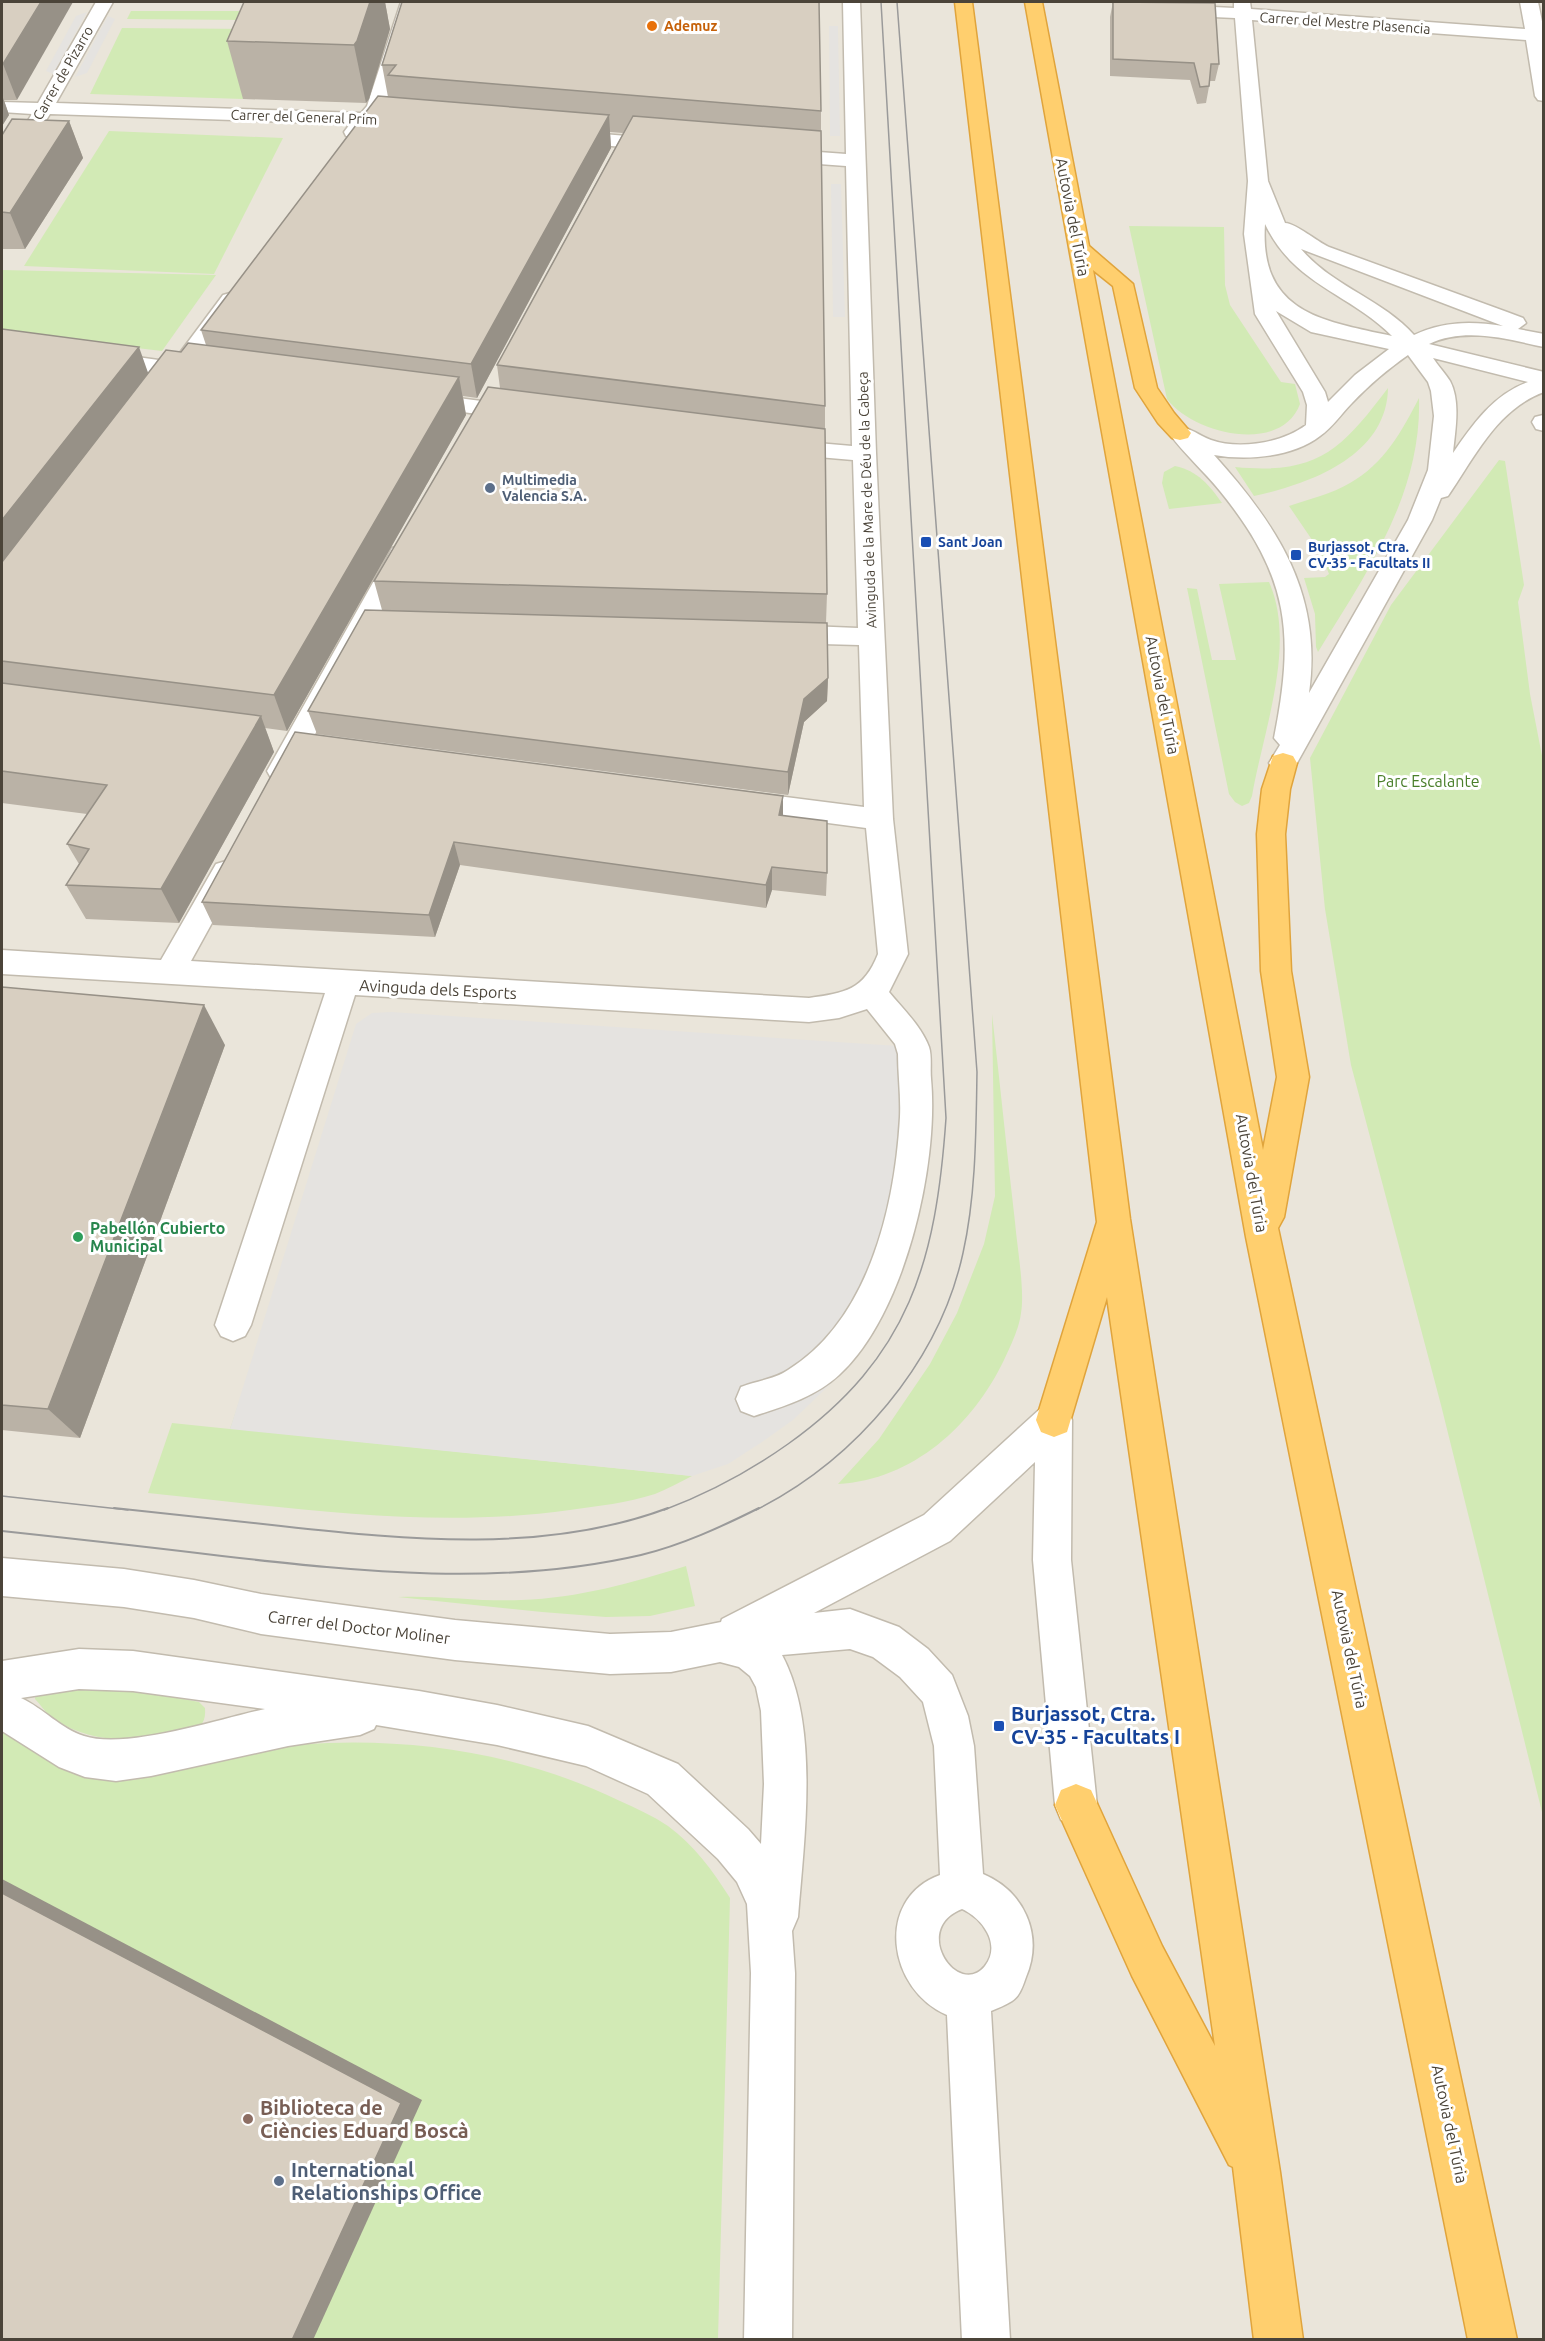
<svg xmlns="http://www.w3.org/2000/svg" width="1545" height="2341" viewBox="0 0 1545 2341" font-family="Ubuntu,sans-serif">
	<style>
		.residential { fill: #eae5da }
		.green { fill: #d2eab5 }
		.parking { fill: #e5e3e0 }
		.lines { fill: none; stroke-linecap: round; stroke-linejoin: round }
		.minor-casing { stroke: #c2bbae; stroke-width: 3 }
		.highway-casing { stroke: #e0a43c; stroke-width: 3 }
		.minor { fill: #fff; fill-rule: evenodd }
		.highway { fill: #ffcf6e; fill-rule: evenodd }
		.tram-far1 { stroke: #9a9a9a; stroke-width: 1.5 }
		.tram { stroke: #9a9a9a; stroke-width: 2 }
		.wall { fill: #bab2a6 }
		.shaded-wall { fill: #979187 }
		.building { fill: #d8cfc1; stroke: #979187; stroke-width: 1.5 }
		.food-dot { fill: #e8710a; stroke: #fff; stroke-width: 2 }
		.service-dot { fill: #5c6f8a; stroke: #fff; stroke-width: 2 }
		.transit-dot { fill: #1a4fb4; stroke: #fff; stroke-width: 2 }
		.leisure-dot { fill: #2e9e5b; stroke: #fff; stroke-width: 2 }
		.education-dot { fill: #8d6e63; stroke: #fff; stroke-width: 2 }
		.labels { text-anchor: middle; stroke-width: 6; stroke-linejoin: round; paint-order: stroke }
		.far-street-label { font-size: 14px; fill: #4b4439; stroke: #fff }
		.far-food-label { font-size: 14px; font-weight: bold; fill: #c56008; stroke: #fff; text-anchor: start }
		.far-service-label { font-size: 14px; font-weight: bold; fill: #4e5e75; stroke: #fff; text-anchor: start }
		.far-transit-label { font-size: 14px; font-weight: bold; fill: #164399; stroke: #fff; text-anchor: start }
		.street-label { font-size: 16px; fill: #4b4439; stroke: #fff }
		.park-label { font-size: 16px; fill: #4a7f2a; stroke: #fff }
		.leisure-label { font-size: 16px; font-weight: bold; fill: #27864d; stroke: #fff; text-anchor: start }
		.near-transit-label { font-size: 20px; font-weight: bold; fill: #164399; stroke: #fff; text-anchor: start }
		.near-education-label { font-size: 20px; font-weight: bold; fill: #785e54; stroke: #fff; text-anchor: start }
		.near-service-label { font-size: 20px; font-weight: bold; fill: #4e5e75; stroke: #fff; text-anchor: start }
	</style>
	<rect width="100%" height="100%" fill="#f6f3ec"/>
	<rect class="residential" x="2" y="2" width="1541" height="2337"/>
	<g class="green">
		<polygon points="131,11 249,11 245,20 127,19"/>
		<polygon points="122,28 272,29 243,99 90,94"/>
		<polygon points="109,131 283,138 214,274 24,266"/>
		<path d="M1129,226L1224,227L1225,285L1230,305L1281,382L1295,384L1300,404C1281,455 1193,434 1167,399Z"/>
		<polygon points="2,270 216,275 162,351 2,332"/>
		<path d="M1388,388C1387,456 1310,484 1254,496L1235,467C1318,475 1341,450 1388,388Z"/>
		<path d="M1419,398C1422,494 1366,574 1318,652L1316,647L1315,614L1304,578L1325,577L1329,574L1321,553L1289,506C1309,499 1332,494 1350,483C1384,464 1402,431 1419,398Z"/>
		<polygon points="1499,460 1505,461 1524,585 1518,602 1530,694 1544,766 1543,1816 1441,1405 1351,1065 1325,909 1310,758 1391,605"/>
		<path d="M1175,466C1198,471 1209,485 1222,503L1169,509L1162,483L1164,472Z"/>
		<path d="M1269,582C1297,645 1263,731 1252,796L1249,803L1242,806L1235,802L1229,794L1187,588L1197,589L1212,660H1236L1219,584Z"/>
		<path d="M992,1014C1000,1084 1007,1153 1015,1222C1017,1246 1025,1291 1021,1313C1019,1329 1011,1345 1004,1360C973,1425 913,1480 838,1484L879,1439L930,1364L957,1313L984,1244L995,1196Z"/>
		<path d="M245,1384L246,1430L692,1476C680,1482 667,1489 655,1494C627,1503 598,1506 570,1510C429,1530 288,1507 148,1493L172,1423L230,1429Z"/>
		<path d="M686,1566L695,1606L650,1616L606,1617L542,1612L398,1597C439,1595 480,1602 521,1600C579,1598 631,1583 686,1566Z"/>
		<path d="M42,1687L142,1691L199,1702L205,1708C206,1721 202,1727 190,1732C141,1738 100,1749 54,1719C47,1715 41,1705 35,1699L36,1692Z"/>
		<path d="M2,1731L10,1732C38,1752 66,1775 101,1780C153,1786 202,1757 252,1750C375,1732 507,1746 620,1801C636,1808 653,1816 668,1826C694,1845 713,1871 730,1898L718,2339H312L2,1879Z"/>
	</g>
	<g class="parking">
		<polygon points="87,12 53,74 46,71 76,16"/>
		<polygon points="108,16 115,19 87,73 75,77"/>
		<polygon points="829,26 838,26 840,136 830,136"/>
		<polygon points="831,184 841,184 845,317 833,317"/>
		<polygon points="391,1012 913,1047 924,1177 911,1245 900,1277 884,1310 867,1341 846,1369 793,1420 762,1442 728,1464 692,1476 230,1429 356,1024 372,1013"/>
	</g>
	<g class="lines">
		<defs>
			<g id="minor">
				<path d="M96,2H113L56,103L361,113L367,106L401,2H418L385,108L380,114L414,118L416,122L414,126L370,125C362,133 358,139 346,136L344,132L350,124L50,114L9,179L2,181V161L32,114L2,112V102L38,103Z"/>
				<path d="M843,2H860L876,453L893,819L908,954L889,992C903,1009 921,1026 929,1047C932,1056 930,1069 931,1079C939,1164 905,1315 839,1375C815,1397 785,1406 754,1416L741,1411L736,1399L741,1387C756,1381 775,1379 788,1370C869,1320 895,1206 900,1117C901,1096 898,1075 898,1054L895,1044L867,1009L839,1018L809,1022L355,995L251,1325L245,1336L233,1341L221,1336L215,1325L325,993L2,974V950L161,960L216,864L226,861L236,864L240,872L191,961L809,998C845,993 864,990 878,954L866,828L738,811L728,808L724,801L728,794L738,791L864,807L859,645L784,643L775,640L771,634L775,628L784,625L858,628L853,460L783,454L775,452L771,447L775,442L783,440L852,446L846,166L778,161L771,159L768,155L771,151L778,149L846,154Z"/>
				<path d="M1113,2L1234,8V2H1250L1251,9L1525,29L1520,2H1538L1544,31V101L1538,100L1535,96L1526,40L1252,20L1268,181L1285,223C1297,224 1316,241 1329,247L1507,312L1523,318L1526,323L1518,329L1544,334V347C1506,339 1466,327 1429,344L1544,372V392C1497,409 1474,458 1448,496L1441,498L1432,520L1297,763L1293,770L1283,773L1273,770L1269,763L1280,745L1274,738C1295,633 1289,576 1220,491C1204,471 1183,453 1169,433L1172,428C1188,424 1197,435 1211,440C1239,450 1282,443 1306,425L1307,405L1303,392L1255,314L1244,234L1248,181L1235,18L1147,14L1116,6ZM1265,224C1295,286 1348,292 1392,336C1322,321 1259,313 1265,224ZM1301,249L1503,326C1472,321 1443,321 1414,335C1382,299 1332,286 1301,249ZM1276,311L1311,332L1389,349L1355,375L1328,402L1325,392ZM1408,355L1428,382L1431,391L1434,416L1428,470L1408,520L1309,693C1323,594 1277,525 1214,455C1247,461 1293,457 1320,436C1333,427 1341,414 1352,403C1369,385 1388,369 1408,355ZM1433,358L1528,382C1494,394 1473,424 1453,453C1455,431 1461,402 1450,381C1445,373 1438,366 1433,358Z"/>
				<polygon points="566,131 664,139 671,141 674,145 671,149 664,151 559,141 557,137 559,133"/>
				<polygon points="230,293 237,295 241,299 193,365 207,367 210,372 207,377 199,379 184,377 178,386 170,388 162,386 159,381 164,374 101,366 93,364 90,359 93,354 101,352 173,362 223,295"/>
				<polygon points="420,393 520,406 528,408 531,413 528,418 520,420 412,405 409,400 412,395"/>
				<polygon points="1543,415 1544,415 1544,431 1536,429 1532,422 1535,417"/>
				<polygon points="401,546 410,548 413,554 295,771 291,778 281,781 271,778 267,771 389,554 392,548"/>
				<path d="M1054,1403L1067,1408L1072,1420L1071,1560L1097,1805L1091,1820L1076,1826L1061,1820L1055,1805L1033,1560L1035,1462L950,1541L814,1613L850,1609L899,1627L928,1649L952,1675L968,1716L974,1746L983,1874C1024,1891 1044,1935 1026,1977C1023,1985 1020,1996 1012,2001C1006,2005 998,2008 991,2011L1010,2340H962L947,2015C888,1990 874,1899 940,1875L934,1746L923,1702L900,1677L873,1657L850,1649L782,1655C820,1726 804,1839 798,1917L792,1931L795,1973L792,2340H744L751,1973L747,1904L737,1882L718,1859L648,1794L586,1766L497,1745L376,1725L374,1729L360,1735L288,1746L151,1776L116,1781L85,1777L59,1767L2,1731V1661L79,1649L133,1651L419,1691L497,1705L588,1726L678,1764L748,1829L761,1844L764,1784L761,1711L756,1687L750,1676L739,1667L720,1662L671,1672L610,1674L455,1660L261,1634L194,1618L124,1607L2,1596V1558L124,1569L194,1580L261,1594L455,1620L610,1634L671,1632L721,1622L722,1619L924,1515L1041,1408ZM79,1689L133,1691L265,1709C220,1719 125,1750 84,1736C61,1729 43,1708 21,1698ZM962,1909C982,1918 1002,1944 985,1966C958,1999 910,1929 962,1909Z"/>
			</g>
			<g id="highway">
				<polygon points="955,2 972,2 1130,1219 1280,2172 1303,2340 1254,2340 1233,2167 1229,2165 1132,1976 1055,1805 1061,1790 1076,1784 1091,1790 1162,1946 1215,2046 1107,1297 1067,1432 1054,1437 1041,1432 1036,1420 1097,1222"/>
				<polygon points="1025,2 1042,2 1089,246 1133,284 1157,388 1174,413 1191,433 1188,438 1180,440 1172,438 1158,423 1135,388 1113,286 1093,270 1263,1150 1277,1077 1261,971 1257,834 1262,789 1273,756 1283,753 1293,756 1297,763 1290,789 1285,834 1291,971 1309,1077 1284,1217 1278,1228 1517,2340 1468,2340 1246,1237"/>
			</g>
		</defs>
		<use href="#minor" class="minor-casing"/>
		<use href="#highway" class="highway-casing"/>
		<use href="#minor" class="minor"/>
		<use href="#highway" class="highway"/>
		<g class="tram-far1">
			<polyline points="2,1496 128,1510"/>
			<path d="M664,1510C709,1493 750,1471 788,1444C910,1357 936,1261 946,1118L881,2"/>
			<path d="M756,1510C855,1460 939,1363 963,1253C976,1195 976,1131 977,1072L897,2"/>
		</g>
		<g class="tram">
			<path d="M114,1508C170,1514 226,1520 281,1526C408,1540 546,1554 668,1508"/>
			<path d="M2,1531C76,1539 149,1547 222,1556C361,1572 503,1587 641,1555C682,1545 721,1527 759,1508"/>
		</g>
	</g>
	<g class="wall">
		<polygon points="2,2 17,100 4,100 9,115 2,126"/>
		<polygon points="370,2 385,2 390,29 369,99 366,103 243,99 227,41"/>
		<polygon points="402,2 821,111 821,131 825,406 825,429 827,594 826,623 828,678 827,701 804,722 788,795 317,734 308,711 382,610 374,581 500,388 497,365 623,133 610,132 611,148 477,398 463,396 466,415 287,731 265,728 274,752 179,923 86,919 66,885 79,864 67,844 87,814 2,803 2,329 148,373 181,352 206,345 201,330 388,97 382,65"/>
		<polygon points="1113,2 1212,2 1219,64 1215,81 1210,81 1206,103 1197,104 1190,80 1110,76 1110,17"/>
		<polygon points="69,121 83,158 25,249 2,249 2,135"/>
		<polygon points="295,732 783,815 827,873 826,896 772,890 766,908 460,865 435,937 213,925 202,902"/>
		<polygon points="2,987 225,1045 80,1438 2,1430"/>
	</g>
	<g class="shaded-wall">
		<polygon points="41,2 73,2 17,100 3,64"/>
		<polygon points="370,2 385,2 390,29 369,99 366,103 354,45"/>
		<polygon points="2,95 9,115 2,126"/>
		<polygon points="609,115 611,148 477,398 471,364"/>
		<polygon points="69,121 83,158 25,249 10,213"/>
		<polygon points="139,347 152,384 2,582 2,520"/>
		<polygon points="459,377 466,415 287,731 274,695"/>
		<polygon points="828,678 827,701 804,722 788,795 788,772 804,699"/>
		<polygon points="261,716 274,752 179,923 161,889"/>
		<polygon points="783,796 783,819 779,815"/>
		<polygon points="454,842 460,865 435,937 429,915"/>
		<polygon points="772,867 772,890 766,908 766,885"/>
		<polygon points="204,1005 225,1045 80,1438 48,1409"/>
		<polygon points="2,1879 422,2100 313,2340 292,2340 2,1893"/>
	</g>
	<g class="building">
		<polygon points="2,2 41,2 3,64 2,64"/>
		<polygon points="244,2 370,2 357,41 354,45 227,41"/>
		<polygon points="402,2 819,2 821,111 388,75 396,65 382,65"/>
		<polygon points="1113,2 1215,3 1219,64 1211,64 1209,86 1200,87 1194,63 1113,59"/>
		<polygon points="378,96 609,115 471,364 201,330"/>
		<polygon points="633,116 821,131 825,406 497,365"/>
		<polygon points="12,119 69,121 10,213 2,212 2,135"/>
		<polygon points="2,329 139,347 2,520"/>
		<polygon points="188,343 459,377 274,695 2,661 2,562 166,350 181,352"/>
		<polygon points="488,387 825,429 827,594 374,581"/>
		<polygon points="365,610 827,623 828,678 804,699 788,772 308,711"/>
		<polygon points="2,683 261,716 161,889 66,885 89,849 67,844 107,785 2,771"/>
		<polygon points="295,732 783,796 779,815 827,821 827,873 772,867 766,885 454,842 429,915 202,902"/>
		<polygon points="2,987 204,1005 48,1409 2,1405"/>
		<polygon points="2,1893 401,2103 292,2340 2,2340"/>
	</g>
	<circle class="food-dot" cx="652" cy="26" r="6"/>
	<g class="service-dot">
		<circle cx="490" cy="488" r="6"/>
		<circle cx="279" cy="2181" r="6"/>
	</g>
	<g class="transit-dot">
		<rect x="920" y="536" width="12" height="12" rx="3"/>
		<rect x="1290" y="549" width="12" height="12" rx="3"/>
		<rect x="993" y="1720" width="12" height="12" rx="3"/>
	</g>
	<circle class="leisure-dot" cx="78" cy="1237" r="6"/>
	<circle class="education-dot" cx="248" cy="2119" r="6"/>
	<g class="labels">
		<g class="far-street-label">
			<text transform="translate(1345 23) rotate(4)" y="5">Carrer del Mestre Plasencia</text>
			<text transform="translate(63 73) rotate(-60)" y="5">Carrer de Pizarro</text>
			<text transform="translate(304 117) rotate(2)" y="5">Carrer del General Prim</text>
			<text transform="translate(867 500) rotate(-92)" y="5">Avinguda de la Mare de Déu de la Cabeça</text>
		</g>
		<g class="far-food-label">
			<text x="664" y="31">Ademuz</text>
		</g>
		<g class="far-service-label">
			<text x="502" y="485">Multimedia<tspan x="502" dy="16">Valencia S.A.</tspan></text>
		</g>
		<g class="far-transit-label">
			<text x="938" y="547">Sant Joan</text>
			<text x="1308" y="552">Burjassot, Ctra.<tspan x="1308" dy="16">CV-35 - Facultats II</tspan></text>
		</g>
		<g class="street-label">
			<text transform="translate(1073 217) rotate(79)" y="6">Autovia del Túria</text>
			<text transform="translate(1163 695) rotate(79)" y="6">Autovia del Túria</text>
			<text transform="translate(438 989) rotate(3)" y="6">Avinguda dels Esports</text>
			<text transform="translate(1252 1173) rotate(80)" y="6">Autovia del Túria</text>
			<text transform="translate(359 1627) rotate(7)" y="6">Carrer del Doctor Moliner</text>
			<text transform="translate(1350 1649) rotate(78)" y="6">Autovia del Túria</text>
			<text transform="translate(1450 2124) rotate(78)" y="6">Autovia del Túria</text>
		</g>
		<g class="park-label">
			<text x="1428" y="787">Parc Escalante</text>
		</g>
		<g class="leisure-label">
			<text x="90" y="1234">Pabellón Cubierto<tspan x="90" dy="18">Municipal</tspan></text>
		</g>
		<g class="near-transit-label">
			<text x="1011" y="1721">Burjassot, Ctra.<tspan x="1011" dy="23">CV-35 - Facultats I</tspan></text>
		</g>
		<g class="near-education-label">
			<text x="260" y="2115">Biblioteca de<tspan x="260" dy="23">Ciències Eduard Boscà</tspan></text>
		</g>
		<g class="near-service-label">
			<text x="291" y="2177">International<tspan x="291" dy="23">Relationships Office</tspan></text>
		</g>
	</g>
	<rect width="1545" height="2341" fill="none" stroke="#4b4439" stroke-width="6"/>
</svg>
